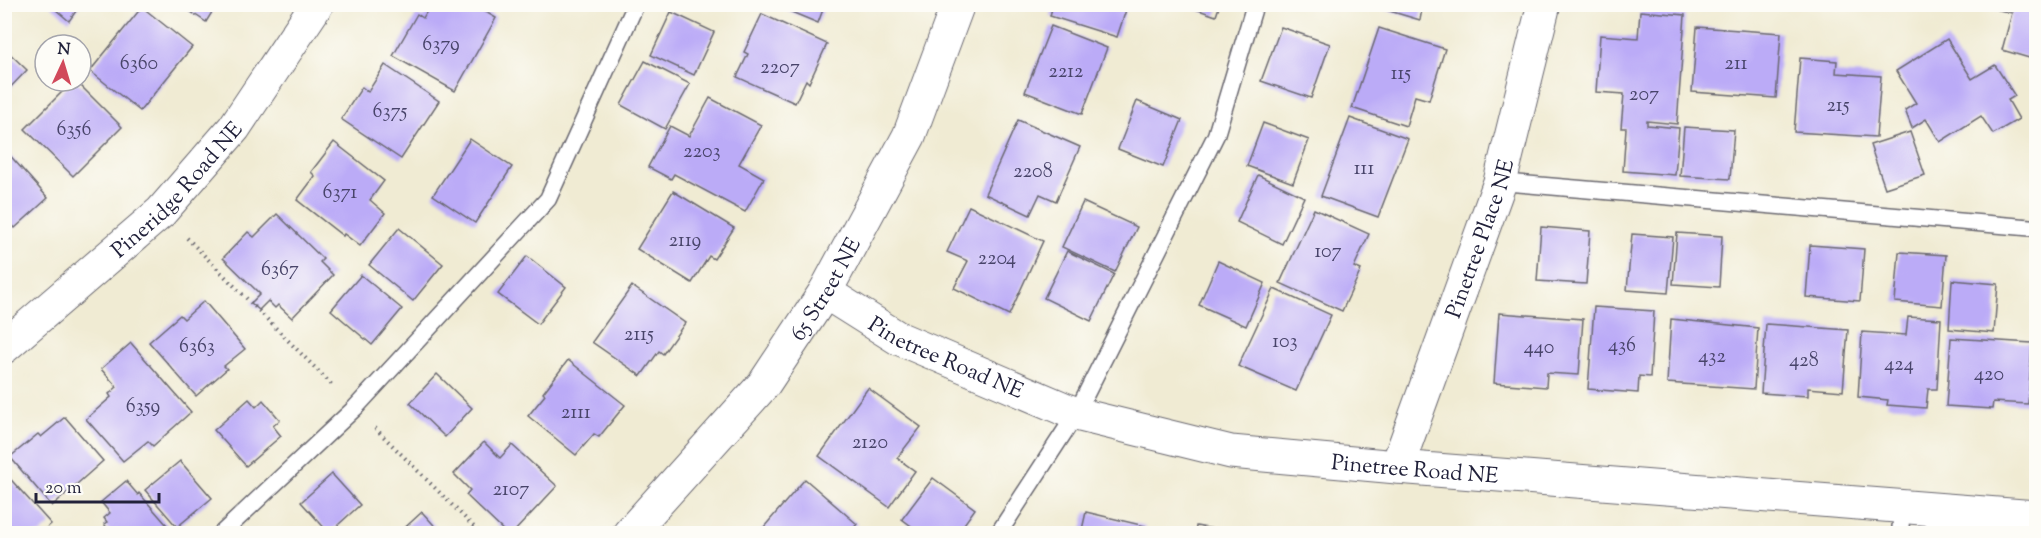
<svg xmlns="http://www.w3.org/2000/svg" width="2041" height="538" viewBox="0 0 2041 538" font-family="'Sorts Mill Goudy',serif">
	<style>
		.building { fill: #bbabf7 }
		.lines { fill: none; stroke-linecap: round; stroke-linejoin: round }
		.lane-casing { stroke: #6a6870; stroke-width: 19 }
		.street-casing { stroke: #6a6870; stroke-width: 35 }
		.path { stroke: #6a6870; stroke-width: 4; stroke-dasharray: 1.5 4.5; stroke-linecap: butt }
		.lane { stroke: #fff; stroke-width: 16 }
		.street { stroke: #fff; stroke-width: 33 }
		.labels { text-anchor: middle; stroke-width: 5; stroke-linejoin: round; paint-order: stroke }
		.number-label { font-size: 20px; fill: #48446a }
		.street-label { font-size: 22px; fill: #22223b; stroke: #fdfcf7 }
	</style>
	<rect width="100%" height="100%" fill="#fdfcf7"/>
	<filter id="ink" filterUnits="userSpaceOnUse"><feTurbulence type="fractalNoise" baseFrequency=".0167" numOctaves="2"/><feDisplacementMap in="SourceGraphic" scale="12" xChannelSelector="R" yChannelSelector="G"/><feConvolveMatrix kernelMatrix="1 2 1 2 8 2 1 2 1" color-interpolation-filters="sRGB"/></filter>
	<filter id="wash" filterUnits="userSpaceOnUse"><feTurbulence type="fractalNoise" baseFrequency=".008" numOctaves="4" result="noise"/><feDisplacementMap in="SourceGraphic" scale="24" xChannelSelector="R" yChannelSelector="G"/><feGaussianBlur stdDeviation="1.35" result="paint"/><feColorMatrix in="noise" values="0 0 0 0 0 0 0 0 0 0 0 0 0 0 0 0 0 1.4 0 .05"/><feComposite in="paint" operator="in"/></filter>
	<g filter="url(#wash)">
		<rect width="100%" height="100%" fill="#f0ebd3"/>
		<g id="blocks">
			<g class="building">
				<polygon points="49,4 81,4 69,21"/>
				<polygon points="179,4 217,4 206,22"/>
				<polygon points="431,4 472,4 496,18 455,91 393,56 417,14 423,18"/>
				<polygon points="772,4 825,4 818,23"/>
				<polygon points="1053,4 1128,4 1117,37 1050,16"/>
				<polygon points="1181,4 1220,4 1216,16"/>
				<polygon points="1366,4 1423,4 1420,20"/>
				<polygon points="1987,4 2036,4 2036,60 2002,50 2012,13 1986,7"/>
				<polygon points="142,7 192,47 140,111 90,71"/>
				<polygon points="1640,11 1685,15 1677,124 1647,121 1647,125 1679,128 1675,175 1623,171 1626,128 1621,128 1624,94 1596,92 1600,35 1638,38"/>
				<polygon points="671,12 714,32 694,75 651,55"/>
				<polygon points="762,14 827,44 809,83 806,80 795,103 737,77 748,54 744,52"/>
				<polygon points="1051,26 1107,48 1082,114 1025,92"/>
				<polygon points="1281,27 1330,44 1311,98 1261,81"/>
				<polygon points="1697,27 1781,33 1776,98 1692,92"/>
				<polygon points="1379,28 1445,49 1429,100 1415,96 1406,126 1352,108"/>
				<polygon points="1947,39 1972,79 1995,65 2015,96 2008,100 2019,119 1993,134 1981,116 1940,142 1926,119 1912,128 1905,110 1916,103 1896,71"/>
				<polygon points="4,48 27,70 4,94"/>
				<polygon points="1800,58 1837,61 1836,73 1881,76 1876,137 1794,132"/>
				<polygon points="645,61 690,84 665,129 621,105"/>
				<polygon points="385,65 439,101 401,159 341,119 362,87 368,92"/>
				<polygon points="73,81 76,81 122,127 73,176 25,129"/>
				<polygon points="710,98 761,125 739,164 764,178 745,212 674,174 671,179 648,167 670,126 689,136"/>
				<polygon points="1137,101 1182,120 1163,167 1118,149"/>
				<polygon points="1350,118 1408,139 1378,217 1321,196"/>
				<polygon points="1018,120 1080,147 1056,201 1040,194 1030,215 985,194"/>
				<polygon points="1263,123 1309,140 1293,183 1247,166"/>
				<polygon points="1684,127 1734,130 1730,179 1680,176"/>
				<polygon points="1910,132 1925,175 1885,188 1870,145"/>
				<polygon points="470,139 512,167 475,223 433,195"/>
				<polygon points="334,142 384,181 370,200 385,213 360,246 344,234 343,236 297,200 315,176 311,172"/>
				<polygon points="6,151 48,198 15,228 13,226 4,233"/>
				<polygon points="1258,175 1304,197 1282,244 1237,222"/>
				<polygon points="673,191 734,228 714,259 709,256 692,283 637,249"/>
				<polygon points="1083,202 1137,227 1115,272 1062,247"/>
				<polygon points="969,206 1043,241 1009,315 954,288 968,261 947,252"/>
				<polygon points="1314,209 1369,234 1354,267 1361,270 1342,311 1280,283"/>
				<polygon points="277,214 323,259 320,262 333,275 292,318 278,305 275,308 268,301 259,310 251,303 260,294 223,258 248,232 254,237"/>
				<polygon points="1541,227 1590,231 1586,284 1537,281"/>
				<polygon points="399,228 443,264 413,301 369,265"/>
				<polygon points="1677,233 1722,236 1719,287 1673,284"/>
				<polygon points="1632,234 1673,237 1668,293 1627,290"/>
				<polygon points="1810,245 1864,249 1860,301 1806,297"/>
				<polygon points="1067,251 1114,274 1091,321 1044,298"/>
				<polygon points="1899,252 1946,255 1942,306 1895,302"/>
				<polygon points="527,256 566,287 538,324 498,294"/>
				<polygon points="1218,261 1265,283 1246,326 1199,305"/>
				<polygon points="361,275 402,309 372,345 331,310"/>
				<polygon points="1952,280 1998,284 1994,333 1949,329"/>
				<polygon points="632,286 685,323 663,354 659,351 641,376 592,342"/>
				<polygon points="1274,289 1331,315 1296,391 1238,366"/>
				<polygon points="204,301 245,349 224,366 227,369 196,396 149,342 180,315 184,319"/>
				<polygon points="1594,307 1654,311 1650,377 1639,376 1638,393 1588,389"/>
				<polygon points="1499,313 1583,319 1579,375 1547,373 1546,387 1494,383"/>
				<polygon points="1908,317 1941,319 1937,389 1928,389 1926,408 1887,405 1888,400 1858,397 1862,332 1906,335"/>
				<polygon points="1671,319 1758,328 1754,389 1667,383"/>
				<polygon points="1766,324 1848,330 1843,391 1808,388 1808,396 1761,393"/>
				<polygon points="1951,338 2032,343 2028,404 1993,402 1992,409 1946,406"/>
				<polygon points="131,343 191,412 153,446 148,441 123,461 86,419 111,397 109,394 117,387 101,369"/>
				<polygon points="568,360 625,405 599,437 594,434 576,455 528,416 545,395 543,393"/>
				<polygon points="437,374 472,408 445,437 410,403"/>
				<polygon points="868,388 921,427 897,458 915,471 889,507 819,456"/>
				<polygon points="249,399 256,407 263,400 280,420 273,426 281,436 246,466 214,430"/>
				<polygon points="65,417 103,461 52,506 10,457 38,434 41,437"/>
				<polygon points="484,442 500,458 512,445 557,486 512,534 507,534 466,495 470,490 454,474"/>
				<polygon points="180,461 212,498 177,527 145,490"/>
				<polygon points="4,472 51,524 40,534 4,534"/>
				<polygon points="332,474 360,505 329,533 301,502"/>
				<polygon points="933,478 975,509 957,534 922,534 902,519"/>
				<polygon points="805,479 857,524 849,534 758,534"/>
				<polygon points="126,481 138,495 139,493 173,532 171,534 112,534 104,524 107,522 104,518 110,513 101,502"/>
				<polygon points="422,512 442,534 398,534"/>
				<polygon points="1086,512 1145,526 1143,534 1081,534"/>
				<polygon points="1196,526 1231,532 1231,534 1195,534"/>
			</g>
		</g>
	</g>
	<g filter="url(#ink)">
		<use href="#blocks" fill-opacity="0" stroke="#6a6870" stroke-width="1.5"/>
		<g class="lines">
			<defs>
				<g id="lane">
					<polyline points="1500,182 2036,228"/>
					<polyline points="221,534 355,408 548,199 636,4"/>
					<polyline points="998,534 1076,414 1216,135 1255,4"/>
					<polyline points="1900,534 1902,507"/>
				</g>
				<g id="street">
					<path id="s1" d="M825,292L898,338L1076,414L1231,452L1397,467L2036,517"/>
					<path id="s2" d="M4,347L161,212L234,128L317,4"/>
					<path id="s3" d="M1397,467L1500,182L1544,4"/>
					<path id="s4" d="M629,534L764,384L825,292L909,136L958,4"/>
				</g>
			</defs>
			<use href="#lane" class="lane-casing"/>
			<use href="#street" class="street-casing"/>
			<g class="path">
				<polyline points="187,238 334,387"/>
				<polyline points="375,428 481,534"/>
			</g>
			<use href="#lane" class="lane"/>
			<use href="#street" class="street"/>
		</g>
	</g>
	<g class="labels">
		<g class="number-label">
			<text x="441" y="50">6379</text>
			<text x="139" y="69">6360</text>
			<text x="1736" y="69">211</text>
			<text x="780" y="73">2207</text>
			<text x="1066" y="77">2212</text>
			<text x="1401" y="79">115</text>
			<text x="1644" y="100">207</text>
			<text x="1838" y="111">215</text>
			<text x="390" y="117">6375</text>
			<text x="74" y="135">6356</text>
			<text x="702" y="157">2203</text>
			<text x="1364" y="174">111</text>
			<text x="1033" y="177">2208</text>
			<text x="340" y="198">6371</text>
			<text x="685" y="246">2119</text>
			<text x="1328" y="257">107</text>
			<text x="997" y="264">2204</text>
			<text x="280" y="275">6367</text>
			<text x="639" y="340">2115</text>
			<text x="1285" y="347">103</text>
			<text x="1622" y="351">436</text>
			<text x="197" y="352">6363</text>
			<text x="1539" y="353">440</text>
			<text x="1712" y="362">432</text>
			<text x="1804" y="366">428</text>
			<text x="1899" y="370">424</text>
			<text x="1989" y="380">420</text>
			<text x="143" y="412">6359</text>
			<text x="576" y="418">2111</text>
			<text x="870" y="448">2120</text>
			<text x="511" y="495">2107</text>
		</g>
		<g class="street-label">
			<text dy="8" stroke="none"><textPath href="#s2" startOffset="234">Pineridge Road NE</textPath></text>
			<text dy="8" stroke="none"><textPath href="#s3" startOffset="243">Pinetree Place NE</textPath></text>
			<text dy="8" stroke="none"><textPath href="#s4" startOffset="315">65 Street NE</textPath></text>
			<text dy="8" stroke="none"><textPath href="#s1" startOffset="138">Pinetree Road NE</textPath></text>
			<text dy="8" stroke="none"><textPath href="#s1" startOffset="624">Pinetree Road NE</textPath></text>
		</g>
	</g>
	<rect width="2041" height="538" fill="none" stroke="#fdfcf7" stroke-width="24"/>
	<g transform="translate(63 63) rotate(4)"><circle r="28" fill="#fdfcf7" stroke="#a5a5ac" stroke-width="1.5"/>
	<path d="M0-4.5L10 22L0 15L-10 22Z" fill="#d1495b"/>
	<text y="-9" font-size="16" font-weight="bold" text-anchor="middle" fill="#22223b">N</text>
	</g>
	<path d="M36 493v9h123v-9" fill="none" stroke="#22223b" stroke-width="3"/>
	<text x="45" y="493" font-size="18" fill="#22223b" stroke="#fdfcf7" stroke-width="4.5" paint-order="stroke">20 m</text>
</svg>
